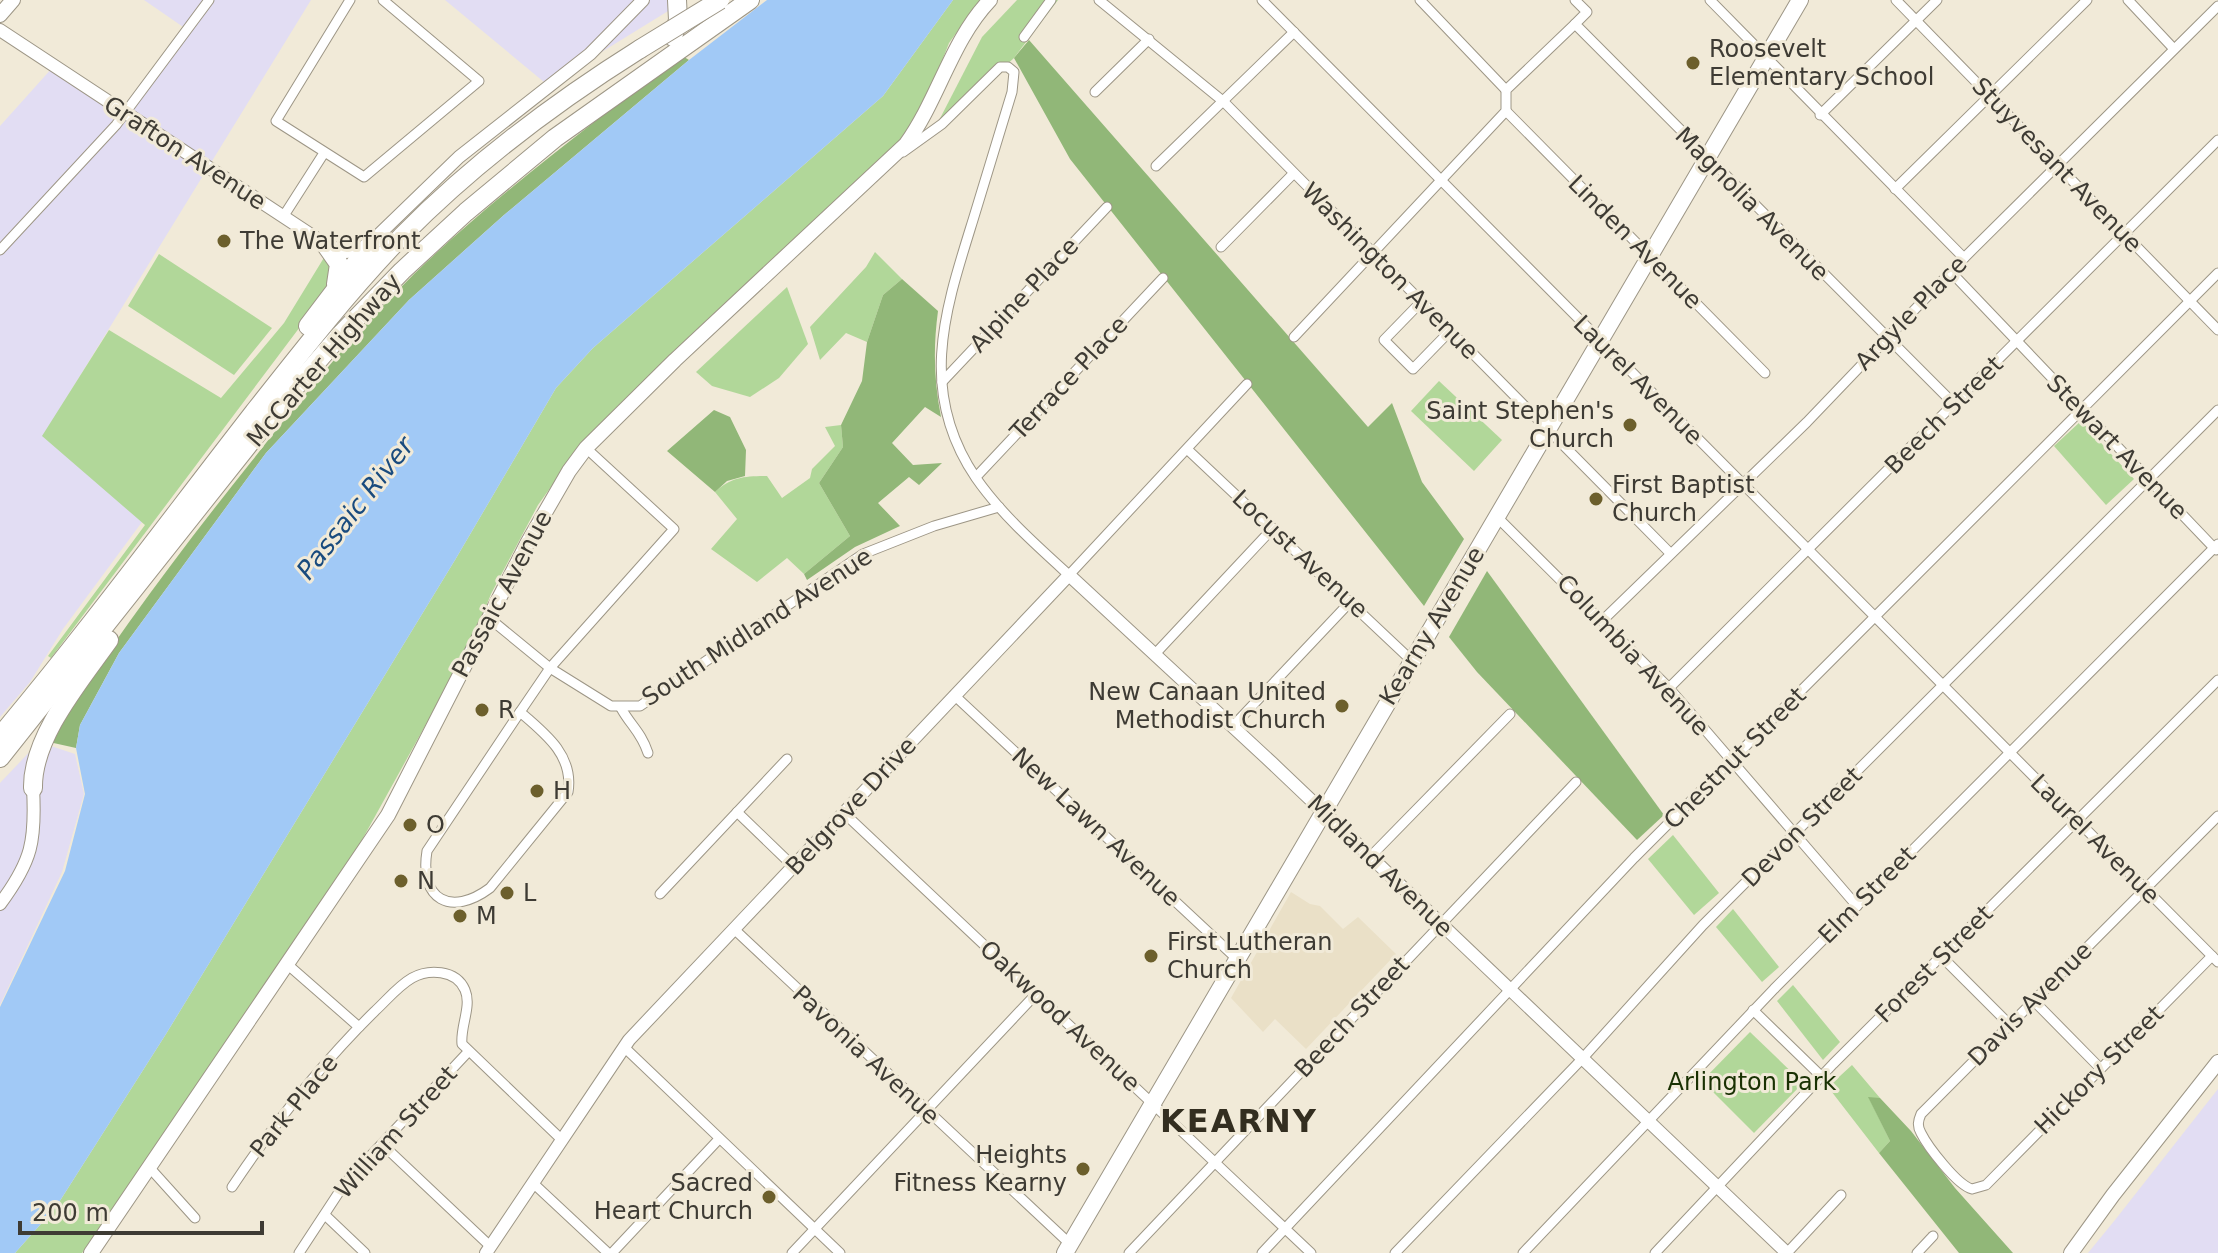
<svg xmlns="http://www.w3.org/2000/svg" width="2218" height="1253" viewBox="0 0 2218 1253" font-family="'DejaVu Sans',sans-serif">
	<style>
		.built { fill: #eae0c7 }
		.industrial { fill: #e2ddf3 }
		.green { fill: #b1d799 }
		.forest { fill: #91b778 }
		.water { fill: #a1c9f6 }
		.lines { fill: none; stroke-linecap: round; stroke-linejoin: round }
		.minor-casing { stroke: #9d9686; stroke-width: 11 }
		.tertiary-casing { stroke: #9d9686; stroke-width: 14 }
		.secondary-casing { stroke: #9d9686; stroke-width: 16 }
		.primary-casing { stroke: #9d9686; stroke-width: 18 }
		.motorway-casing { stroke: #9d9686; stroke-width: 20 }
		.minor { stroke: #fff; stroke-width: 9 }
		.tertiary { stroke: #fff; stroke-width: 12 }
		.secondary { stroke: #fff; stroke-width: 14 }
		.primary { stroke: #fff; stroke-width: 16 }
		.motorway { stroke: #fff; stroke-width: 18 }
		.motorway-bridge-casing { stroke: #9d9686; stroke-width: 20; stroke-linecap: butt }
		.motorway-bridge { stroke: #fff; stroke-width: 18 }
		.poi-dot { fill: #6c5f2c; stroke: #f1ead8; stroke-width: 3 }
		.labels { text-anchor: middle; stroke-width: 6; stroke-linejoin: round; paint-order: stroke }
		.poi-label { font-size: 24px; fill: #3e3b34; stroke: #f1ead8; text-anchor: start }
		.street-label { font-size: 24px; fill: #3e3b34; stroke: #f1ead8 }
		.park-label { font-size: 24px; fill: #193103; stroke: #f1ead8 }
		.water-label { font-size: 26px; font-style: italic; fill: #194b7e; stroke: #f1ead8 }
		.district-label { font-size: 32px; font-weight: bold; letter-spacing: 2px; fill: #332e20; stroke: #f1ead8 }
	</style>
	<rect width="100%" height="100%" fill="#f1ead8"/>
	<polygon class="built" points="1291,892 1310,904 1320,906 1343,929 1358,917 1396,954 1306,1049 1275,1019 1263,1032 1231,998"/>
	<g class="industrial">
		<polygon points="144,0 311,0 43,436 142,522 63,629 30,682 0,717 0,249 3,246 0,243 0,126 53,67 126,114 189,31"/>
		<polygon points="445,0 686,0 566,74 550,87"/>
		<polygon points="39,742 75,754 84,794 62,872 0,1005 0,783"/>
		<polygon points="2218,1089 2218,1253 2088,1253 2115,1220"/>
	</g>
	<g class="green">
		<polygon points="953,0 980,0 949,43 917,125 691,335 581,445 538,505 491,594 472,641 352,858 82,1253 15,1253 56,1207 166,1034 455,560 556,388 593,348 883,96"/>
		<polygon points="1017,0 1058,0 1014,58 932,134 982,37"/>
		<polygon points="875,252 902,279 883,295 867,342 846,333 820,360 810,327 866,267"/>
		<polygon points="159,254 272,328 234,375 128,306"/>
		<polygon points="325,256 333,262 327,291 51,658 48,656 145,525 42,436 109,330 221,398 284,323"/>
		<polygon points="787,287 808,344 779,378 750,397 712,386 696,372"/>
		<polygon points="1439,381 1502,440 1474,471 1411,411"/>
		<polygon points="2081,421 2134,479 2106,505 2054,446"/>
		<path d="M841,425L843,447L819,483L850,536L804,574L787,558L757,582L711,549L737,519L715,492C731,477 745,476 767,476L782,498L810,478L812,469L835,446L825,427Z"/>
		<polygon points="1673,835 1719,893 1694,915 1648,859"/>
		<polygon points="1733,909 1779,967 1762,982 1716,927"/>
		<polygon points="1793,985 1840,1042 1823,1060 1777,1001"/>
		<polygon points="1750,1032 1803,1083 1754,1133 1702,1081"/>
		<polygon points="1852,1065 1880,1098 1869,1098 1890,1141 1879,1153 1828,1087"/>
	</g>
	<g class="forest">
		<polygon points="1029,40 1368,427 1392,403 1422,482 1464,539 1424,606 1070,159 1014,58"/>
		<path d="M681,55L689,60L504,215L409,300L266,453L119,653L80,725L76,748L49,742C110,644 179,552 251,462C302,397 355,332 414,274C497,194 591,125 681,55Z"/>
		<path d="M902,279L938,311C933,348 934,381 941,417L925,407L892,443L913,465L942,463L919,485L909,477L878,503L900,526L855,547L807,580L804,574L850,536L819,483L843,447L841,425L862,381L867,342L883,295Z"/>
		<polygon points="714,410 730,417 746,450 745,476 727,481 715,492 667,451"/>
		<polygon points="1487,571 1664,815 1637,840 1477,672 1449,637"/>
		<polygon points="1868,1097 1880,1098 1911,1131 1955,1188 2013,1253 1959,1253 1879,1153 1890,1141"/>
	</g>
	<polygon class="water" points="767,0 953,0 883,96 593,348 556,388 455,560 166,1034 56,1207 15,1253 0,1253 0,1007 65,871 85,794 76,748 80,725 119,653 266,453 409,300 504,215 689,60"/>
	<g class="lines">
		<defs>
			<g id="minor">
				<polyline points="350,0 276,121 364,177 479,81 383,0"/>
				<polyline points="1099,0 1224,102 1670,553"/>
				<polyline points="1262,0 2218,962"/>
				<polyline points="1420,0 1506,90"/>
				<polyline points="1575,0 1587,12 1575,24 1955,405"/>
				<polyline points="1710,0 1964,258"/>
				<polyline points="1896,0 2218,330"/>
				<polyline points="2128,0 2174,49"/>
				<polyline points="1024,37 1051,0"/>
				<polyline points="1095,92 1149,39"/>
				<polyline points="1506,111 1765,373"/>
				<polyline points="1820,115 1937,0"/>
				<path d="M903,152L942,124L1000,67H1008L1014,72L1012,92C999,135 986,177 973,220C945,310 917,391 976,478C1001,514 1036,545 1069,575L1247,384"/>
				<polyline points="1156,166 1294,32"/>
				<polyline points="1895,189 2087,0"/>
				<polyline points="283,217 324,153"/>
				<polyline points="1221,247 1293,174"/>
				<polyline points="0,250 116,125 209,0"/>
				<polyline points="1951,272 2216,550"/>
				<polyline points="1421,302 1384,340 1413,369 1450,331"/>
				<polyline points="1294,337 1506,111 1506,90 1575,24"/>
				<polyline points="942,382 1107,207"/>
				<polyline points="1188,450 1411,660"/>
				<polyline points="976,477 1163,278"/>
				<polyline points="1497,517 1669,688 1857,906"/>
				<polyline points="489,618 550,668 611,706 640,706 863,554 934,526 999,507"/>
				<polyline points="1603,620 1807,422 1964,258 2218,6"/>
				<polyline points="1156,653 1273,528"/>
				<polyline points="1669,688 2218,140"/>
				<polyline points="954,695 1237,959"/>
				<path d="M621,708C631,726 641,732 648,753"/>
				<path d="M520,712C546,734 574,756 568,792L490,888C451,917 419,900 427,851Z"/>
				<polyline points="520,712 550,668 674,529 586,448"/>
				<polyline points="1233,726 1351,601"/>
				<polyline points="737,812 794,867"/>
				<polyline points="844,813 1311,1253"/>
				<polyline points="1371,856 1510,714"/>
				<polyline points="660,894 787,759"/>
				<polyline points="734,929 1070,1244"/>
				<polyline points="1941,956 2009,1024"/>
				<path d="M2212,956L1986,1185L1972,1189C1957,1185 1928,1147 1921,1133C1917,1126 1918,1121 1921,1114L2218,816"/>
				<polyline points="287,964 359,1027"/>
				<polyline points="2033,1000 2100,1068"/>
				<polyline points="1753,1010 1822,1077"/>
				<polyline points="624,1047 840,1253"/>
				<polyline points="383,1145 490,1246"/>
				<polyline points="149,1167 195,1218"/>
				<polyline points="533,1183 608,1253"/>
				<path d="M232,1187C274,1124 321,1064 375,1011C387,1000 398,986 412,978C428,969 456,969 465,990C472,1006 460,1027 462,1044L561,1139"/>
				<polyline points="325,1215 365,1253"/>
				<polyline points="299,1253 345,1183 468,1052"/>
				<polyline points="612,1253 719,1139"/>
				<polyline points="792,1253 1036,994"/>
				<polyline points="1129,1253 1576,782"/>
				<polyline points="1262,1253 1634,858 2218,273"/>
				<polyline points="1395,1253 1582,1059 1703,925 2218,410"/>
				<polyline points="1523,1253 1774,989 2218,544"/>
				<polyline points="1655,1253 1833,1064 2218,680"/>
				<polyline points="1787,1253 1841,1195"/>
				<polyline points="1917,1253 1933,1236"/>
			</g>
			<g id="tertiary">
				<polyline points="0,30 325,244 345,252 359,251 367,246 459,157 590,54 643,0"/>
				<path d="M0,904C32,861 36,841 33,788"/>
				<polyline points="486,1253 629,1040 1069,575 1272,763 1787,1253"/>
			</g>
			<g id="secondary">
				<polyline points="0,15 13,0"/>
				<path d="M91,1253L388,815L528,542L569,471L586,448L675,360L906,144C939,98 951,41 990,0"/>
				<polyline points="2071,1253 2113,1195 2218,1062"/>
			</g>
			<polyline id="primary" points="1065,1253 1800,0"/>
			<g id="motorway">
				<polyline points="673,37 678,20 677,0"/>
				<polyline points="325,244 339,264 336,284"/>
				<polyline points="308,326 374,239"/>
				<path d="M0,736C88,631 170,520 254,412C302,351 349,291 402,236C474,163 554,103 640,49"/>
				<polyline points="0,758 284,400 341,334 402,271 466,212 555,138 750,0"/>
				<path d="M33,788C32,737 80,681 109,640"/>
			</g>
		</defs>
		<use href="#minor" class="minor-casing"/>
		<use href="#tertiary" class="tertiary-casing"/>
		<use href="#secondary" class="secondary-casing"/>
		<use href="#primary" class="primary-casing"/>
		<use href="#motorway" class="motorway-casing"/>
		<use href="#minor" class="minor"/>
		<use href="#tertiary" class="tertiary"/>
		<use href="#secondary" class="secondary"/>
		<use href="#primary" class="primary"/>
		<use href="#motorway" class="motorway"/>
		<defs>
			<polyline id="motorway-bridge" points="640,49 720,0"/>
		</defs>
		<use href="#motorway-bridge" class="motorway-bridge-casing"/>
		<use href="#motorway-bridge" class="motorway-bridge"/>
	</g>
	<g class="poi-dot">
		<circle cx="1693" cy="63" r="8"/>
		<circle cx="224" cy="241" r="8"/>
		<circle cx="1630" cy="425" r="8"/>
		<circle cx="1596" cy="499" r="8"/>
		<circle cx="1342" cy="706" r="8"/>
		<circle cx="482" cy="710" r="8"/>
		<circle cx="537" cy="791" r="8"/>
		<circle cx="410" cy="825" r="8"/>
		<circle cx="401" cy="881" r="8"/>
		<circle cx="507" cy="893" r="8"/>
		<circle cx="460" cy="916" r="8"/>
		<circle cx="1151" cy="956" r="8"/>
		<circle cx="1083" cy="1169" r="8"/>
		<circle cx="769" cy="1197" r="8"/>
	</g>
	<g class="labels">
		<g class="poi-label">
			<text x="1709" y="57">Roosevelt<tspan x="1709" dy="28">Elementary School</tspan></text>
			<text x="240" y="249">The Waterfront</text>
			<text x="1614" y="419" text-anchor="end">Saint Stephen's<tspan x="1614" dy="28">Church</tspan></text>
			<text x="1612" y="493">First Baptist<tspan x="1612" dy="28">Church</tspan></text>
			<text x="1326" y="700" text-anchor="end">New Canaan United<tspan x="1326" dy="28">Methodist Church</tspan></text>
			<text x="498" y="718">R</text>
			<text x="553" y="799">H</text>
			<text x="426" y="833">O</text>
			<text x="417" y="889">N</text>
			<text x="523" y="901">L</text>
			<text x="476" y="924">M</text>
			<text x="1167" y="950">First Lutheran<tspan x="1167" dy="28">Church</tspan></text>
			<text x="1067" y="1163" text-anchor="end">Heights<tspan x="1067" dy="28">Fitness Kearny</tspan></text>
			<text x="753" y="1191" text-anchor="end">Sacred<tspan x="753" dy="28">Heart Church</tspan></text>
		</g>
		<g class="street-label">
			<text transform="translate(185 153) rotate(33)" y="8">Grafton Avenue</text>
			<text transform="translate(2057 165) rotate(46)" y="8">Stuyvesant Avenue</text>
			<text transform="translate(1752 204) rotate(45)" y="8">Magnolia Avenue</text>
			<text transform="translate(1635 242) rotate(45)" y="8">Linden Avenue</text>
			<text transform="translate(1390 271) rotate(45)" y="8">Washington Avenue</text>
			<text transform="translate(1024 295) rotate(-47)" y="8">Alpine Place</text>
			<text transform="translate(1911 313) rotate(-46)" y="8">Argyle Place</text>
			<text transform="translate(324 360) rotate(-49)" y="8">McCarter Highway</text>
			<text transform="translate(1069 378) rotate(-47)" y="8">Terrace Place</text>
			<text transform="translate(1638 380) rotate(45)" y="8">Laurel Avenue</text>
			<text transform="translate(1944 415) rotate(-45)" y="8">Beech Street</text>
			<text transform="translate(2117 447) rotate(46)" y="8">Stewart Avenue</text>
			<text transform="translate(1300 554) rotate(43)" y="8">Locust Avenue</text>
			<text transform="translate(502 594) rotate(-62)" y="8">Passaic Avenue</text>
			<text transform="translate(1432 626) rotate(-59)" y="8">Kearny Avenue</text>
			<text transform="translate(757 627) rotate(-33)" y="8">South Midland Avenue</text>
			<text transform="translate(1633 655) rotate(47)" y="8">Columbia Avenue</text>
			<text transform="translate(1735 758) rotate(-45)" y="8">Chestnut Street</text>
			<text transform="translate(851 806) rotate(-47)" y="8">Belgrove Drive</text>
			<text transform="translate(1096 827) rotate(43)" y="8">New Lawn Avenue</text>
			<text transform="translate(1802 827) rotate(-45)" y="8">Devon Street</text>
			<text transform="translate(2095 839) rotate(45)" y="8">Laurel Avenue</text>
			<text transform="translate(1380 866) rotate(44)" y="8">Midland Avenue</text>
			<text transform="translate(1867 895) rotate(-45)" y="8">Elm Street</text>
			<text transform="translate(1934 964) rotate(-45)" y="8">Forest Street</text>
			<text transform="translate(2030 1004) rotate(-45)" y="8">Davis Avenue</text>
			<text transform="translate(1060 1016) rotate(43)" y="8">Oakwood Avenue</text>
			<text transform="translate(1352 1017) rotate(-47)" y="8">Beech Street</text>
			<text transform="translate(866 1055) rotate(43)" y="8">Pavonia Avenue</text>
			<text transform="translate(2099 1070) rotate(-45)" y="8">Hickory Street</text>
			<text transform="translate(294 1106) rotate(-51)" y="8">Park Place</text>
			<text transform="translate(396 1132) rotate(-48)" y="8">William Street</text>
		</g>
		<g class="park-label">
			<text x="1752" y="1090">Arlington Park</text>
		</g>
		<g class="water-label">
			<text transform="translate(355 508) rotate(-52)" y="9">Passaic River</text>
		</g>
		<g class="district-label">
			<text x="1239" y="1132">KEARNY</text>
		</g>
	</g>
	<path d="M20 1221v12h242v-12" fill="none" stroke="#3e3b34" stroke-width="4"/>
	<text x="32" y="1221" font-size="24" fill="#3e3b34" stroke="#f1ead8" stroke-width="6" paint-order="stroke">200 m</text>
</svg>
